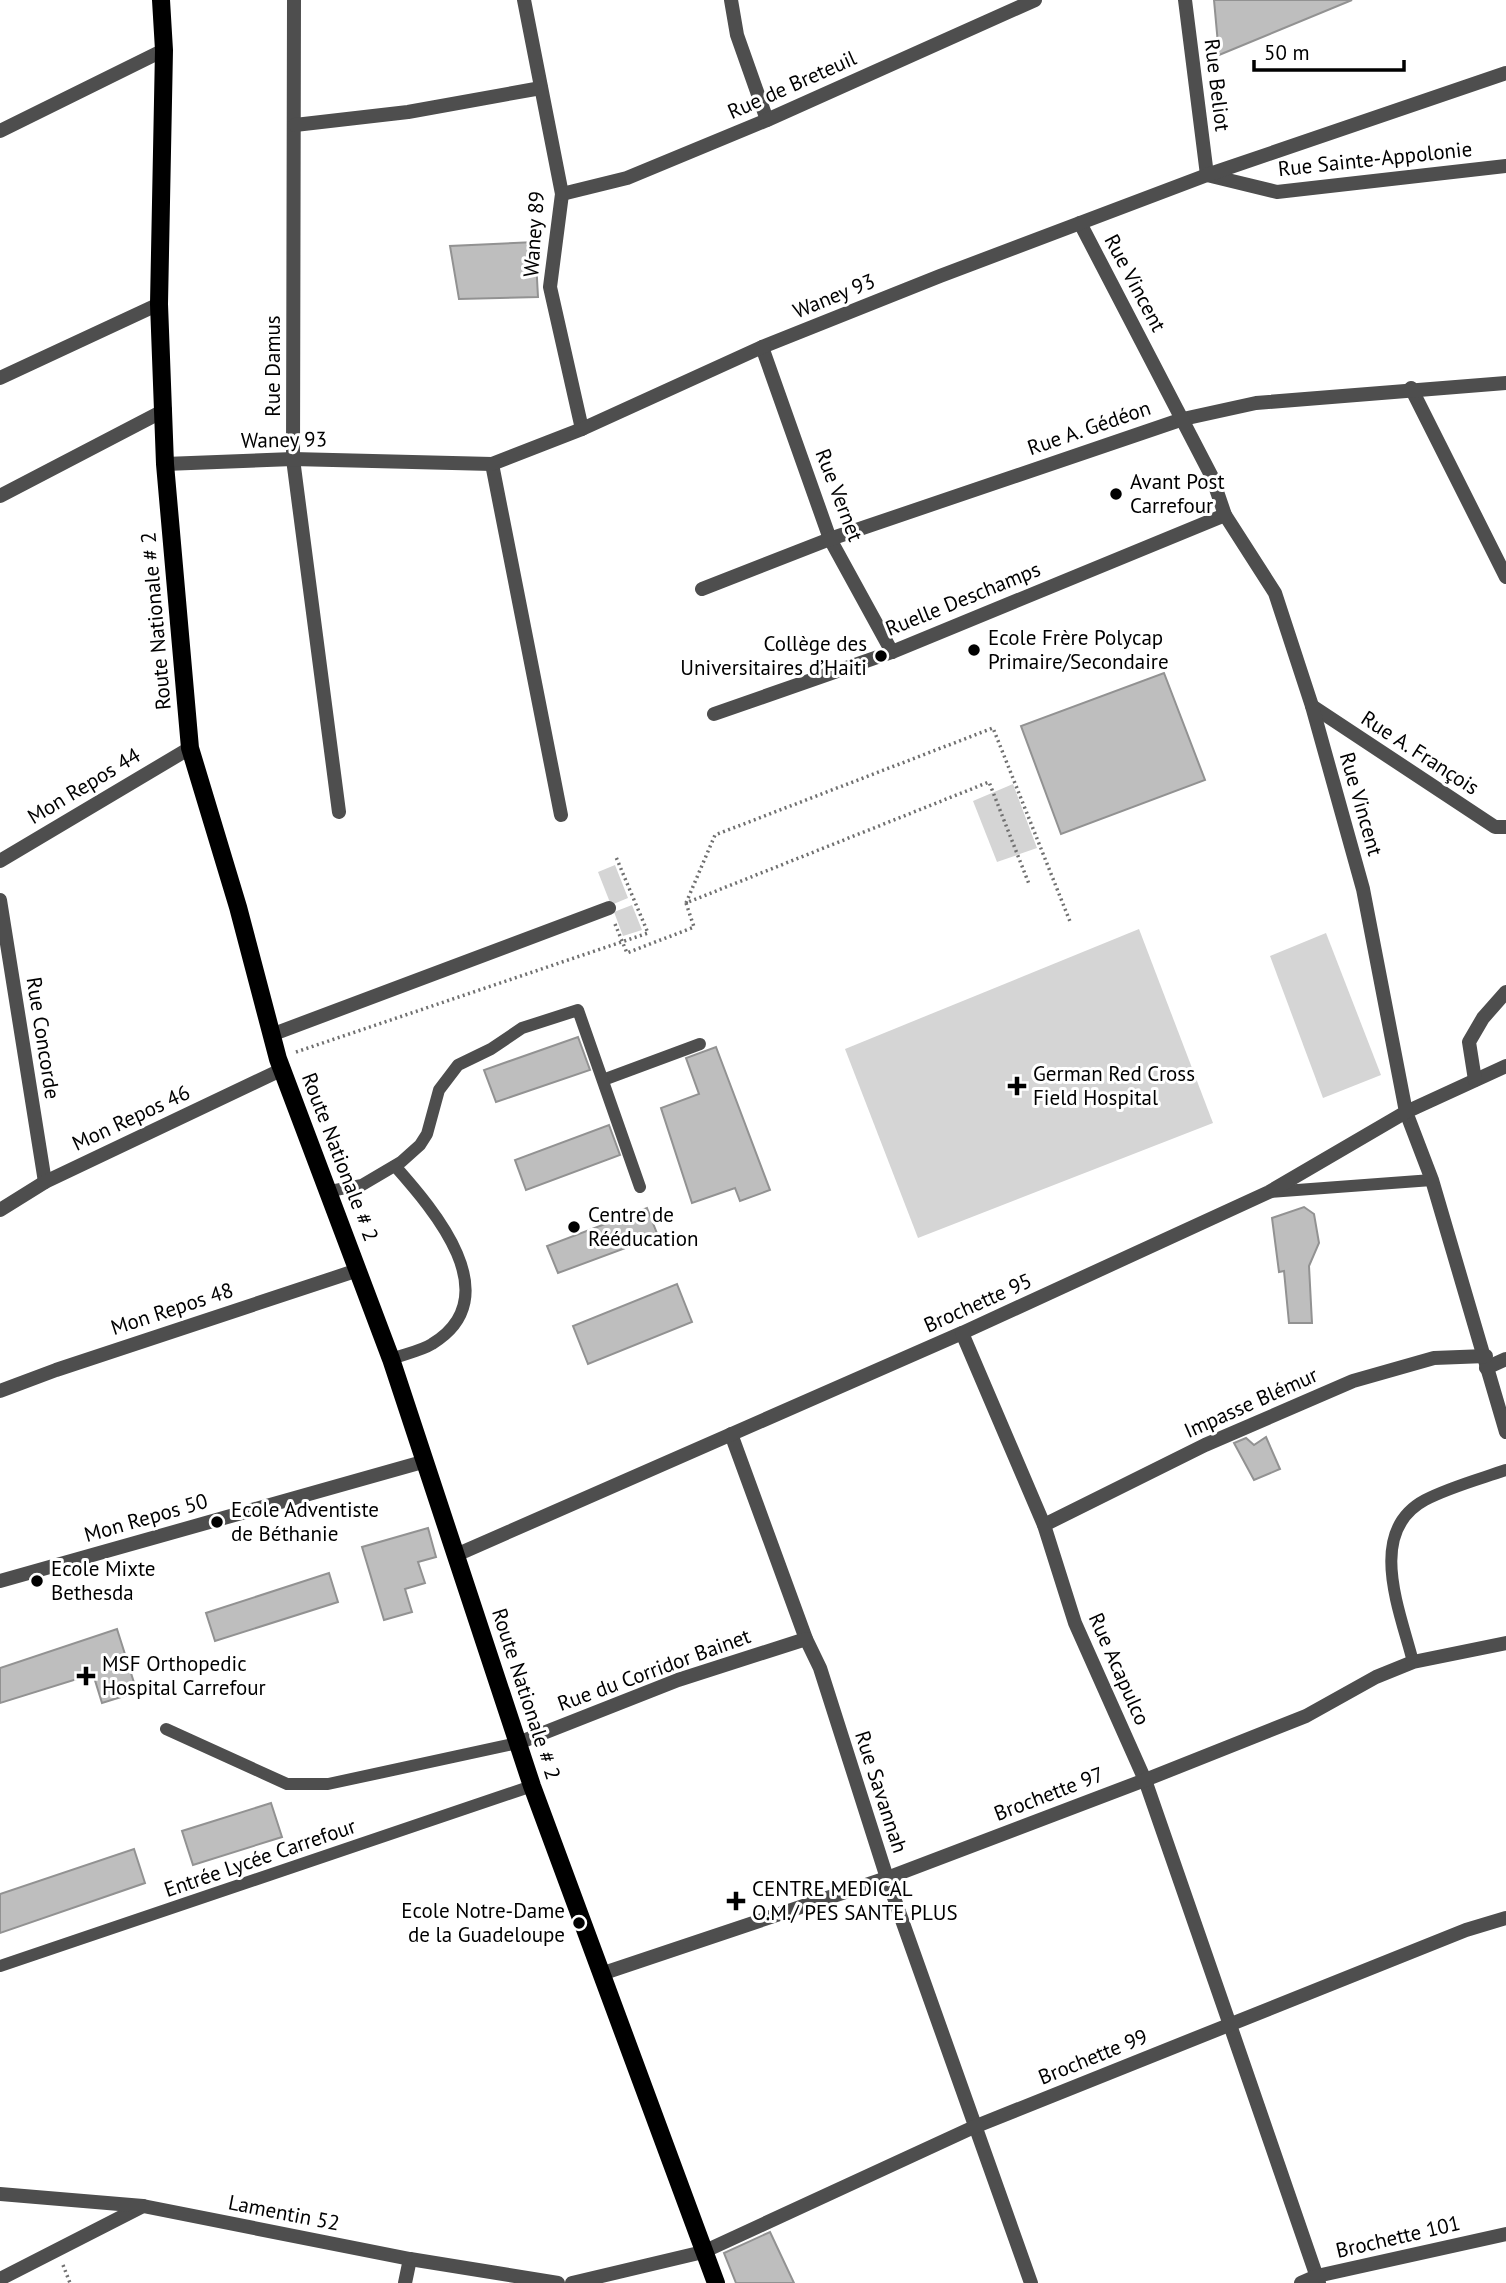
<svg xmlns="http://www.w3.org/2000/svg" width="1506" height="2283" viewBox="0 0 1506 2283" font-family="'PT Sans',sans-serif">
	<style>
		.green { fill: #d5d5d5 }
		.building { fill: #bebebe; stroke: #929292; stroke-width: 2 }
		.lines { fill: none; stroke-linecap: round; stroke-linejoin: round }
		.path { stroke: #707070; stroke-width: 3.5; stroke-dasharray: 2 3.5; stroke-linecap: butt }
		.service { stroke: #4e4e4e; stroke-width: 12 }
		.minor { stroke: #4e4e4e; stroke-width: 14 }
		.tertiary { stroke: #4e4e4e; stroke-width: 14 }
		.primary { stroke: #000; stroke-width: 18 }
		.poi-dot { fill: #000; stroke: #fff; stroke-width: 2.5 }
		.labels { text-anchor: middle; stroke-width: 6; stroke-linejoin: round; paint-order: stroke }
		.street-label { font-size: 21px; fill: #000; stroke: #fff }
		.poi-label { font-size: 21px; fill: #000; stroke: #fff; text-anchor: start }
	</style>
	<rect width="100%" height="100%" fill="#fff"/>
	<g class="green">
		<polygon points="1013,784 1037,848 997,862 973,801"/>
		<polygon points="615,865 628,898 611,905 598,872"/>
		<polygon points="632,905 642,930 623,936 614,912"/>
		<polygon points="1139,929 1213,1123 918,1238 845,1049"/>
		<polygon points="1326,933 1381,1075 1323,1098 1270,956"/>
	</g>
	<g class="building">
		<polygon points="1214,0 1352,0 1219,55"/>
		<polygon points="535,242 538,297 459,299 450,246"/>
		<polygon points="1164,673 1205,780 1061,834 1021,726"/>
		<polygon points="578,1037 590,1070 496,1102 484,1070"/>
		<polygon points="716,1047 770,1190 740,1201 735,1188 692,1203 661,1108 699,1094 686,1058"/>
		<polygon points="609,1125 620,1155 526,1190 515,1160"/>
		<polygon points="1304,1207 1314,1214 1319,1243 1309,1266 1312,1323 1289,1323 1284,1271 1279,1272 1272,1218"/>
		<polygon points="647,1208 658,1236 558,1273 547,1246"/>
		<polygon points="677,1284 692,1322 588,1364 573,1326"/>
		<polygon points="1266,1437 1280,1469 1254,1480 1234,1443 1246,1438 1254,1445"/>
		<polygon points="428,1528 436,1557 418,1562 425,1583 405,1589 412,1612 384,1620 362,1547"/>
		<polygon points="329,1573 338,1602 215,1641 206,1613"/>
		<polygon points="117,1629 137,1692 102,1703 93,1674 0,1703 0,1668"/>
		<polygon points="271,1803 282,1837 193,1865 182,1831"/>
		<polygon points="134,1849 145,1883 0,1933 0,1894"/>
		<polygon points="770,2232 794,2283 736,2283 724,2253"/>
	</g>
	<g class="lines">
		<g class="path">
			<polyline points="686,903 715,835 993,728 1071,924"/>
			<polyline points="615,924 627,953 694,927 686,903 989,782 1029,884"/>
			<polyline points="296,1052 648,933 616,857"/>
			<polyline points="63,2265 70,2283"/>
		</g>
		<g class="service">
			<polyline points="603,1080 700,1044"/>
			<polyline points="330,1191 362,1185 401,1162 420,1145 427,1134 439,1090 458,1065 491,1049 522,1028 578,1010 640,1187"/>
			<polyline points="1269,1192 1432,1180"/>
			<path d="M391,1359C404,1354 421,1351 432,1344C510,1297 433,1209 395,1166"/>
			<path d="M1413,1662C1401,1613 1365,1532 1425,1500C1450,1487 1480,1479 1506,1470"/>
			<polyline points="166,1729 287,1784 328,1784 518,1743"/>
			<polyline points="0,1966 532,1786"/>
		</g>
		<g class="minor">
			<polyline points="294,0 293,459 339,812"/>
			<polyline points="524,0 562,194 550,287 582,429"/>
			<polyline points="731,0 737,35 767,120"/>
			<polyline points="295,125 408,112 541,88"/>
			<polyline points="1207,175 1277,192 1506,166"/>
			<polyline points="562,194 627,178 767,120 1035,0"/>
			<polyline points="762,347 830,539 892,652"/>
			<polyline points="0,378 159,304"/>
			<polyline points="1411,388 1506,577"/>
			<polyline points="492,464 561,815"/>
			<polyline points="0,496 165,410"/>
			<polyline points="702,589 830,539 1183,419 1256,403 1506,383"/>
			<polyline points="1312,706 1495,827 1506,827"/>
			<polyline points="714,714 892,652 1225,515"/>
			<polyline points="0,861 190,748"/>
			<polyline points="0,900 45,1182"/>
			<polyline points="271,1035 609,908"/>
			<polyline points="1506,1066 1406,1112 1432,1180 1506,1432"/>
			<polyline points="1475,1080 1469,1042 1483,1018 1506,992"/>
			<polyline points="0,1210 45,1182 283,1069"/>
			<polyline points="1486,1368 1506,1359"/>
			<polyline points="0,1391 56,1370 358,1270"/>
			<polyline points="731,1434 806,1639 820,1668 887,1878 1031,2283"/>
			<polyline points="1044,1525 1205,1445 1353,1381 1434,1358 1486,1356"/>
			<polyline points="456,1555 962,1333"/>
			<polyline points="0,1581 426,1461"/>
			<polyline points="518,1743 678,1680 806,1639"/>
			<polyline points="1230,2025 1319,2283"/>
			<polyline points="0,2279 143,2206"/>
			<polyline points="405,2283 410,2259"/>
			<polyline points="1301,2283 1317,2276 1506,2234"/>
		</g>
		<g class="tertiary">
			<polyline points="1185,0 1207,175"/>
			<polyline points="0,131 164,50"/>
			<polyline points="1080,223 1212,477 1225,515 1275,593 1312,706 1363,889 1406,1112 1269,1192 962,1333 1044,1525 1075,1623 1145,1780 1230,2025"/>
			<polyline points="165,464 293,459 492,464 582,429 762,347 940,276 1207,175 1506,73"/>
			<polyline points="601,1974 887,1878 1145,1780 1306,1716 1376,1677 1413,1662 1506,1643"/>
			<polyline points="0,2194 143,2206 410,2259 558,2283"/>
			<polyline points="572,2283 703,2252 974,2127 1466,1930 1506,1918"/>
		</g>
		<polyline class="primary" points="161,0 164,50 159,304 165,464 190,748 238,907 278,1059 391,1359 532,1786 716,2283"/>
	</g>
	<g class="poi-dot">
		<circle cx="1116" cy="494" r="7"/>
		<circle cx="974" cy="650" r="7"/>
		<circle cx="881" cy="656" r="7"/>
		<path d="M1013.5 1075.5h7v7h7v7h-7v7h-7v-7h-7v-7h7z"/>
		<circle cx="574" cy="1227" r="7"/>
		<circle cx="217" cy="1522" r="7"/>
		<circle cx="37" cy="1581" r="7"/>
		<path d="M82.5 1665.5h7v7h7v7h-7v7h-7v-7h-7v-7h7z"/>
		<path d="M732.5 1890.5h7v7h7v7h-7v7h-7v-7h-7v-7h7z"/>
		<circle cx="579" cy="1923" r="7"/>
	</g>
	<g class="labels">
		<g class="street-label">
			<text transform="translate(792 85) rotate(-24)" y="7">Rue de Breteuil</text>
			<text transform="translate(1217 85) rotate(83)" y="7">Rue Beliot</text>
			<text transform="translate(1375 159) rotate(-6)" y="7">Rue Sainte-Appolonie</text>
			<text transform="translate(534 234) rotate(-86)" y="7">Waney 89</text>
			<text transform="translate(1135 283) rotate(62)" y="7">Rue Vincent</text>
			<text transform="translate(834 296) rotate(-22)" y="7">Waney 93</text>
			<text transform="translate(273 366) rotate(-90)" y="7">Rue Damus</text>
			<text transform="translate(1089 428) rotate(-19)" y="7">Rue A. Gédéon</text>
			<text transform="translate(284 440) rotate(-1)" y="7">Waney 93</text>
			<text transform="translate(839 495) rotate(69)" y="7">Rue Vernet</text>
			<text transform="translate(963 599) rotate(-22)" y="7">Ruelle Deschamps</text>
			<text transform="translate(156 621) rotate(-95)" y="7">Route Nationale # 2</text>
			<text transform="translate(1420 753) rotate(33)" y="7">Rue A. François</text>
			<text transform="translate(84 786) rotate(-31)" y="7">Mon Repos 44</text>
			<text transform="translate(1361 804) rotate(74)" y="7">Rue Vincent</text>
			<text transform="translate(43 1038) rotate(81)" y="7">Rue Concorde</text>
			<text transform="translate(131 1118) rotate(-25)" y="7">Mon Repos 46</text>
			<text transform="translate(340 1157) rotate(69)" y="7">Route Nationale # 2</text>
			<text transform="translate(978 1303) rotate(-24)" y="7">Brochette 95</text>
			<text transform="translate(172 1309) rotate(-18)" y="7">Mon Repos 48</text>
			<text transform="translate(1251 1403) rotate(-24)" y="7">Impasse Blémur</text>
			<text transform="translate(146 1518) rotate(-16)" y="7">Mon Repos 50</text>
			<text transform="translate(1119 1669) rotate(66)" y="7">Rue Acapulco</text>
			<text transform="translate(654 1670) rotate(-20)" y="7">Rue du Corridor Bainet</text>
			<text transform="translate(526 1694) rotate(72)" y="7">Route Nationale # 2</text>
			<text transform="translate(881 1792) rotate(72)" y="7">Rue Savannah</text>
			<text transform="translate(1049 1794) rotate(-21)" y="7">Brochette 97</text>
			<text transform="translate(260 1858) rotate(-19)" y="7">Entrée Lycée Carrefour</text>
			<text transform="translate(1093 2057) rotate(-22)" y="7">Brochette 99</text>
			<text transform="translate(284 2213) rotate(11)" y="7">Lamentin 52</text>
			<text transform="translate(1398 2237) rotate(-13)" y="7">Brochette 101</text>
		</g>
		<g class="poi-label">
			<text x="1130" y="489">Avant Post<tspan x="1130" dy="24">Carrefour</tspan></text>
			<text x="988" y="645">Ecole Frère Polycap<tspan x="988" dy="24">Primaire/Secondaire</tspan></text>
			<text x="867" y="651" text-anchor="end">Collège des<tspan x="867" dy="24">Universitaires d’Haiti</tspan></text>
			<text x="1033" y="1081">German Red Cross<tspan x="1033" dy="24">Field Hospital</tspan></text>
			<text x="588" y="1222">Centre de<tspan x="588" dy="24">Rééducation</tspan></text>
			<text x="231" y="1517">Ecole Adventiste<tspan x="231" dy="24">de Béthanie</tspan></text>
			<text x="51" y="1576">Ecole Mixte<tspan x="51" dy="24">Bethesda</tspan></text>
			<text x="102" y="1671">MSF Orthopedic<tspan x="102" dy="24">Hospital Carrefour</tspan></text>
			<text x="752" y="1896">CENTRE MEDICAL<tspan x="752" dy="24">O.M./ PES SANTE PLUS</tspan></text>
			<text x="565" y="1918" text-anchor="end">Ecole Notre-Dame<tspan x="565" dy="24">de la Guadeloupe</tspan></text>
		</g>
	</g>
	<path d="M1254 60v10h150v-10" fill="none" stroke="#000000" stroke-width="3.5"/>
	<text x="1264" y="60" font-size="21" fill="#000000" stroke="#ffffff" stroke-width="5" paint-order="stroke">50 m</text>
</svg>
